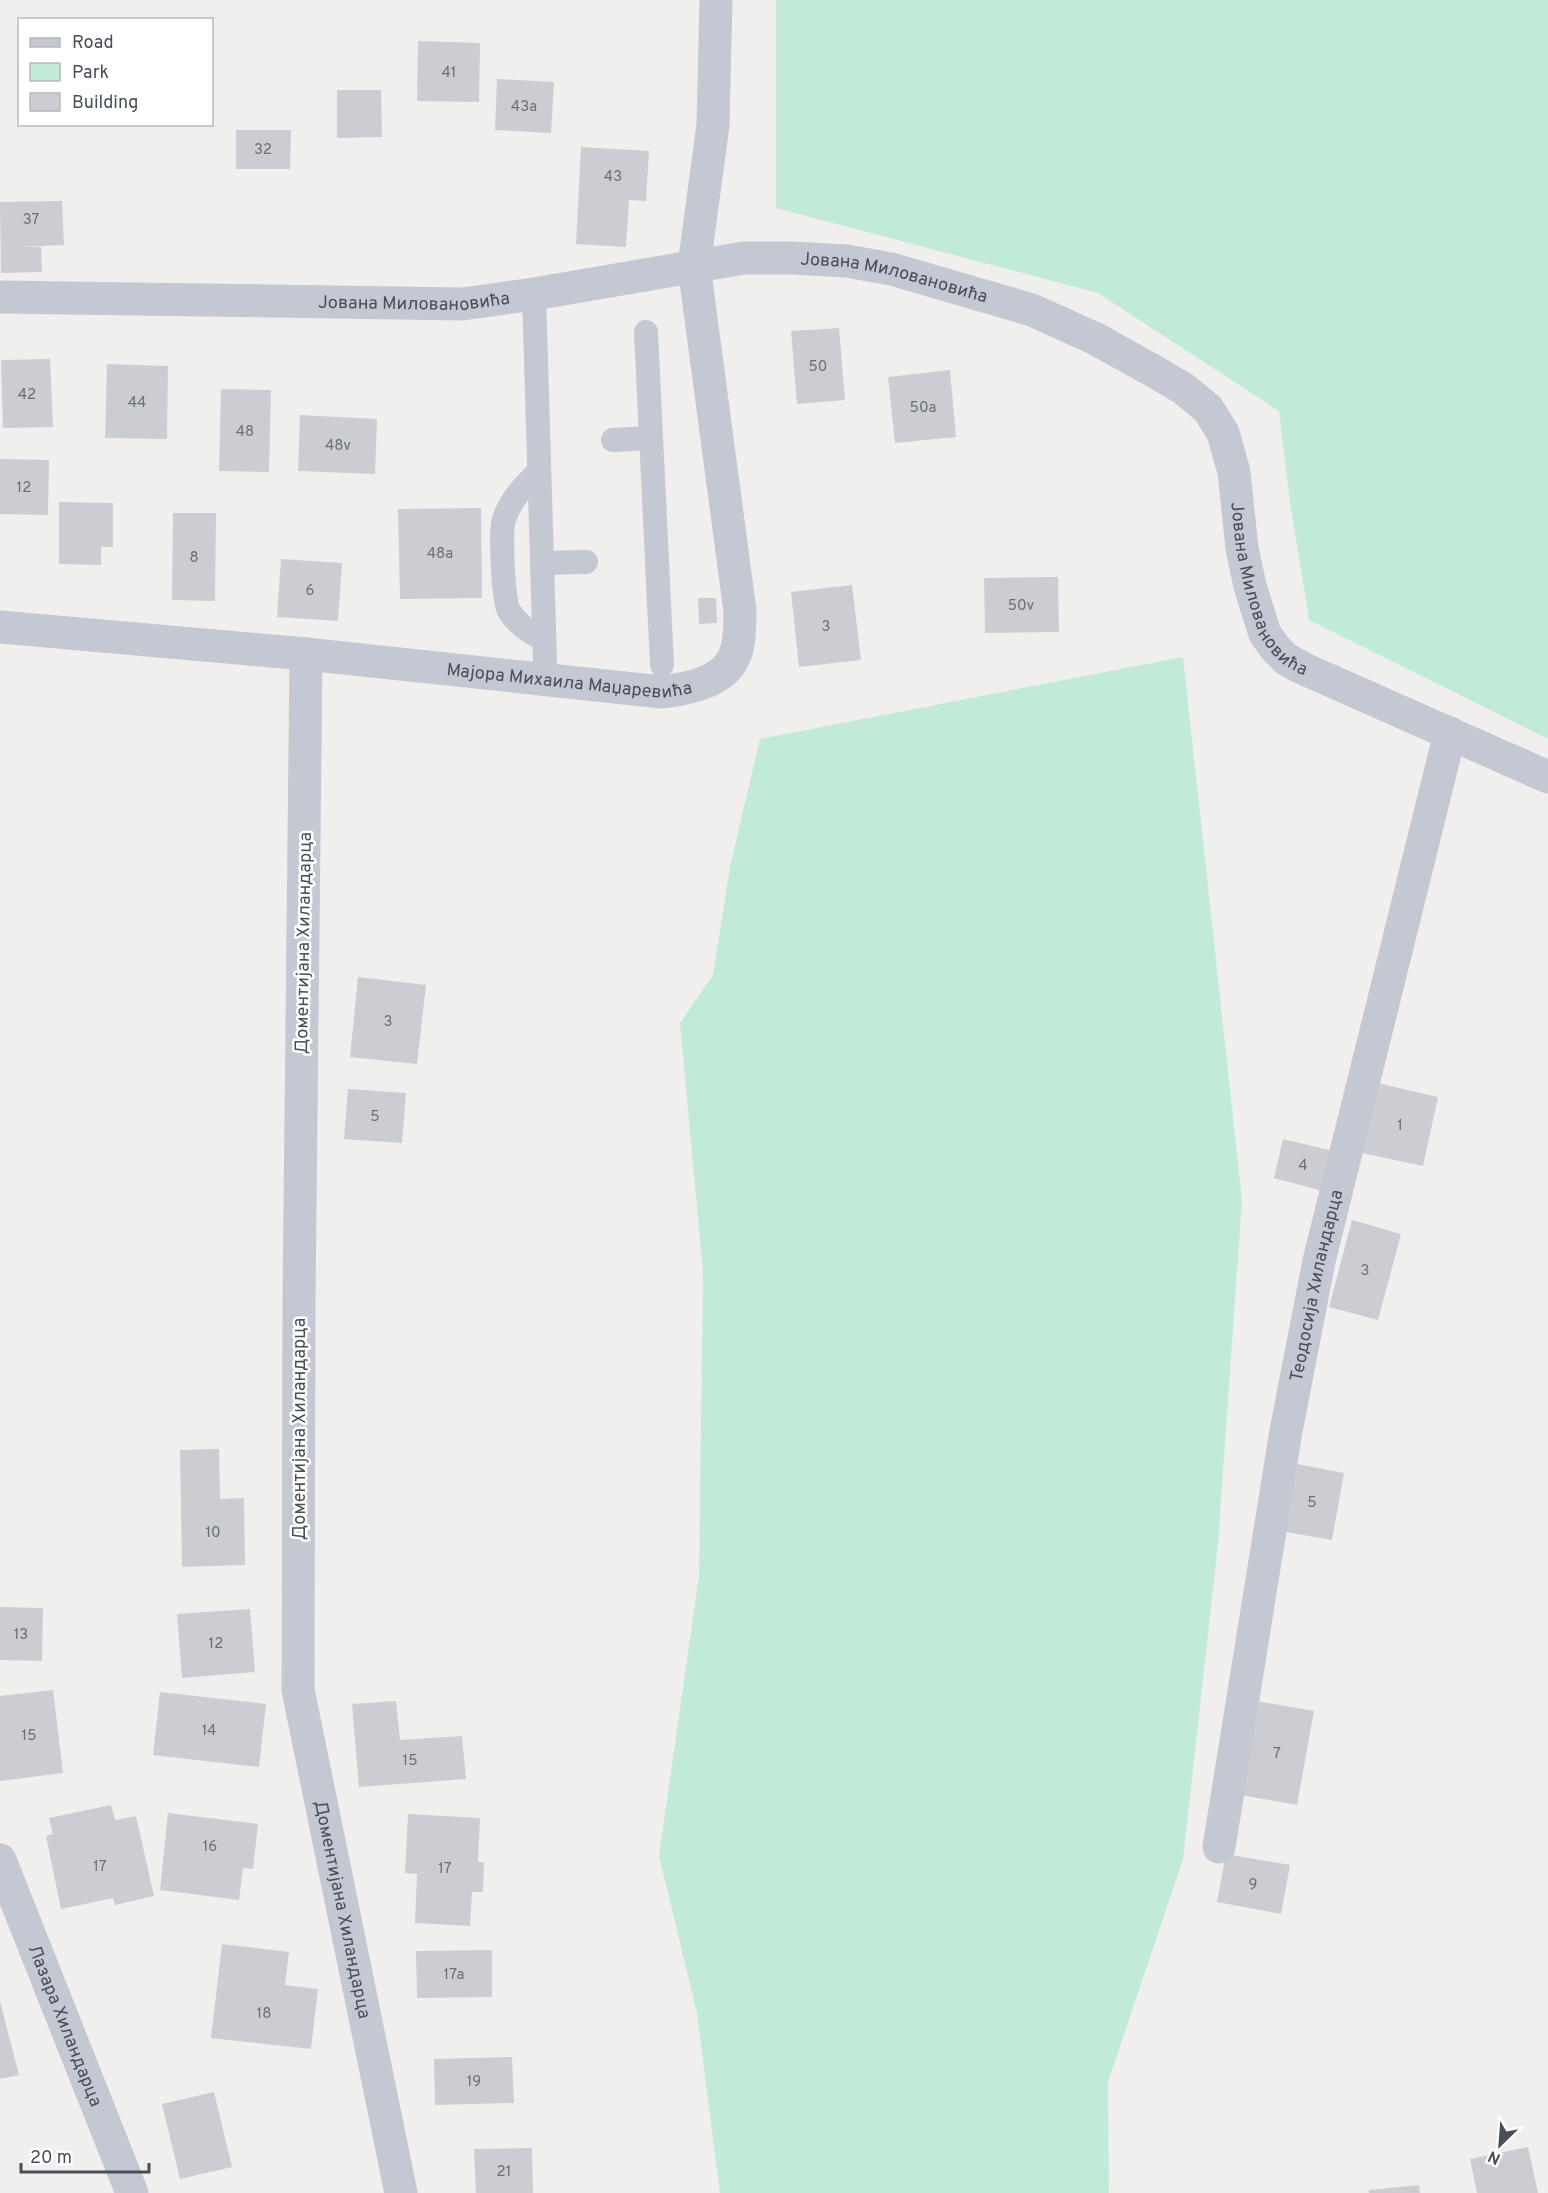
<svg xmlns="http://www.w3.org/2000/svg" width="1548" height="2193" viewBox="0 0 1548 2193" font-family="Overpass,sans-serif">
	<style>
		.green { fill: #c1ead7 }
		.building { fill: #cccdd2 }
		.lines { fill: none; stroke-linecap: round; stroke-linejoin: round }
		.lane { stroke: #c3c8d2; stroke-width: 24 }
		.street { stroke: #c3c8d2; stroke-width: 33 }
		.labels { text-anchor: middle; stroke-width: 5; stroke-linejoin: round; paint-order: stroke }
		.number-label { font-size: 15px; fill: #696e77 }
		.street-label { font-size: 18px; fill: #484f59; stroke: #fff }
	</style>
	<rect width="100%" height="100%" fill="#f1efee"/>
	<g class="green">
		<polygon points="776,0 1548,0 1548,739 1309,620 1289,495 1279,411 1098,293 776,208"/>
		<polygon points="1183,657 1242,1200 1218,1543 1183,1859 1108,2082 1109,2193 720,2193 697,2013 659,1856 699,1576 703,1272 680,1023 713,975 730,867 760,739"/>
	</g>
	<g class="building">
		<polygon points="418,41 480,43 479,102 417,101"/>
		<polygon points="497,79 554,82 551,133 495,130"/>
		<polygon points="337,90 381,90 382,137 337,138"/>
		<polygon points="236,130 291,130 290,169 236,169"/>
		<polygon points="581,147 649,151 646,201 629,200 626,247 576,244"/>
		<polygon points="62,201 64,245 18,247 41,247 42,272 1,273 0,202"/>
		<polygon points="839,328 845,400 797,404 791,331"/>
		<polygon points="50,359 53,427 3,428 1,360"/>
		<polygon points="107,364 168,366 167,439 105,438"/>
		<polygon points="950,370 956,437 895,443 888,377"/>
		<polygon points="221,389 271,390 269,472 219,471"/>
		<polygon points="300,415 377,419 375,474 298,471"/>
		<polygon points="0,459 49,460 48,515 0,514"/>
		<polygon points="59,502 113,503 113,547 101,547 101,565 59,564"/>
		<polygon points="481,508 482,598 400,599 398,509"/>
		<polygon points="173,513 216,513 215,601 172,600"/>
		<polygon points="281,559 342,563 338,621 277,617"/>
		<polygon points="1058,577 1059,632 985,633 984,578"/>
		<polygon points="852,585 861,660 799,667 791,592"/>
		<polygon points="698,598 716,598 717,623 699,624"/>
		<polygon points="358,977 426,985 417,1064 350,1057"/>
		<polygon points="1377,1083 1438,1097 1423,1166 1362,1153"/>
		<polygon points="348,1089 406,1093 402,1143 344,1139"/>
		<polygon points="1283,1139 1333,1151 1323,1191 1274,1178"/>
		<polygon points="1352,1220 1401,1234 1378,1320 1329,1307"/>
		<polygon points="219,1449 220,1499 244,1498 245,1565 182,1567 180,1450"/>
		<polygon points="1292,1463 1344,1473 1332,1540 1280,1531"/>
		<polygon points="0,1607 43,1608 42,1661 0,1660"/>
		<polygon points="250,1609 255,1672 182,1678 177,1614"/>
		<polygon points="53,1690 63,1773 0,1781 0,1696"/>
		<polygon points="160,1692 266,1704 259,1767 153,1755"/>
		<polygon points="396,1701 400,1740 462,1736 466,1779 359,1787 352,1704"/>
		<polygon points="1257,1701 1314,1711 1297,1805 1240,1795"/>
		<polygon points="111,1805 115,1820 136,1816 154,1896 115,1905 113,1898 61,1909 46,1836 53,1834 49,1818"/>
		<polygon points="168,1813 258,1824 253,1869 243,1868 239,1900 160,1890"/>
		<polygon points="408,1814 480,1818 478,1862 484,1862 483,1892 472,1892 470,1926 415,1923 417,1874 405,1873"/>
		<polygon points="1226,1854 1290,1865 1281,1914 1217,1902"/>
		<polygon points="222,1944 289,1952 285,1985 318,1989 311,2049 211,2038"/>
		<polygon points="492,1950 492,1997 417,1998 416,1951"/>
		<polygon points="0,2001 19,2075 0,2079"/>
		<polygon points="512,2057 514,2103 435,2105 434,2059"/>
		<polygon points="214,2092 232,2167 180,2179 162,2104"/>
		<polygon points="1528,2147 1538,2193 1477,2193 1470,2159"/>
		<polygon points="532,2148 533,2193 476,2193 474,2149"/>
		<polygon points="1419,2185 1420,2193 1369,2193 1369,2190"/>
	</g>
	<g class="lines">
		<g class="lane">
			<polyline points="534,294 545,661"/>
			<polyline points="646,332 662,665"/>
			<polyline points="613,440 651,438"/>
			<path d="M539,471C524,486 511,499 504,519C500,530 503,601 509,611C518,625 529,632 544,639"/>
			<polyline points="542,563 586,562"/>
		</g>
		<g class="street">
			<path id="s1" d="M0,297L463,304L534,294L744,258H792L847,261L891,269L1032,310L1096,339L1157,373L1184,389L1208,409L1223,433L1234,472L1242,548L1250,586L1265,634L1276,649L1286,659L1302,668L1548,777"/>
			<path id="s2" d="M0,627L306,654L662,692C693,688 732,681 738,644C740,633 740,622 740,611L694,266L713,125L716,0"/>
			<path id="s3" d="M306,654L299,1301L298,1690L401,2193"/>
			<path id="s4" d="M1219,1847L1286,1431L1319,1261L1450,733"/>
			<path id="s5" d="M0,1860L132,2193"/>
		</g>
	</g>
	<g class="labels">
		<g class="number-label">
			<text x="449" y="77">41</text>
			<text x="524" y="111">43a</text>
			<text x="263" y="154">32</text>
			<text x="613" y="181">43</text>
			<text x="31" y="224">37</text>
			<text x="818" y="371">50</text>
			<text x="27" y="399">42</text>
			<text x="137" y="407">44</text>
			<text x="923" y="412">50a</text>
			<text x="245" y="436">48</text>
			<text x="338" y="450">48v</text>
			<text x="24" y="492">12</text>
			<text x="440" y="558">48a</text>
			<text x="194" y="562">8</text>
			<text x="310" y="595">6</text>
			<text x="1021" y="610">50v</text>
			<text x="826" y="631">3</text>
			<text x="388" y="1026">3</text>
			<text x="375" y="1121">5</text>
			<text x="1400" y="1130">1</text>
			<text x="1303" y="1170">4</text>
			<text x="1365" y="1275">3</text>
			<text x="1312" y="1507">5</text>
			<text x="213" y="1537">10</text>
			<text x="21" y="1639">13</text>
			<text x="216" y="1648">12</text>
			<text x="209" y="1735">14</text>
			<text x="29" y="1740">15</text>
			<text x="1277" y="1758">7</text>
			<text x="410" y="1765">15</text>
			<text x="210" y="1851">16</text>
			<text x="100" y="1871">17</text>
			<text x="445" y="1873">17</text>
			<text x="1253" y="1889">9</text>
			<text x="454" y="1979">17a</text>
			<text x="264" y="2018">18</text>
			<text x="474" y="2086">19</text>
			<text x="504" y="2176">21</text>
		</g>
		<g class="street-label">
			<text dy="6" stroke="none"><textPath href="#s1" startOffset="900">Јована Миловановића</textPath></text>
			<text dy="6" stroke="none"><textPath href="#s1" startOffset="414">Јована Миловановића</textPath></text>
			<text dy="6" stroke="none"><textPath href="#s1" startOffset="1440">Јована Миловановића</textPath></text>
			<text dy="6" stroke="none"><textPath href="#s2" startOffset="572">Мајора Михаила Маџаревића</textPath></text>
			<text transform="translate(303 943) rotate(-89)" y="6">Доментијана Хиландарца</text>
			<text dy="6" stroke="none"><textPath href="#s4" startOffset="570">Теодосија Хиландарца</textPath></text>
			<text transform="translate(299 1429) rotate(-90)" y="6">Доментијана Хиландарца</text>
			<text dy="6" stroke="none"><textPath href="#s3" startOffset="1260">Доментијана Хиландарца</textPath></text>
			<text dy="6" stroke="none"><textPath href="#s5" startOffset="178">Лазара Хиландарца</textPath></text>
		</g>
	</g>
	<rect x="18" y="18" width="195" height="108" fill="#ffffff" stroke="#b6b9bd" stroke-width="1.5"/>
	<rect x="30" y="38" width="30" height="9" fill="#c3c8d2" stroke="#b6b9bd" stroke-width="1.5"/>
	<text x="72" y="48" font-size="18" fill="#484f59">Road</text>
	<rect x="30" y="63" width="30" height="18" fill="#c1ead7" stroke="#b6b9bd" stroke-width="1.5"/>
	<text x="72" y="78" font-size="18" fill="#484f59">Park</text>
	<rect x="30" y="93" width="30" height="18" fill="#cccdd2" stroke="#b6b9bd" stroke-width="1.5"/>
	<text x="72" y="108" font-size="18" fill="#484f59">Building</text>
	<g transform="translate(1500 2145) rotate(205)" stroke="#ffffff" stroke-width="4.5" paint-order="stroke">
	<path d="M0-4.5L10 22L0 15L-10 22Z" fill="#484f59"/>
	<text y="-9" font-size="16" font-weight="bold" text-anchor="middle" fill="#484f59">N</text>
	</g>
	<path d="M21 2163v9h128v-9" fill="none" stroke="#484f59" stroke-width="3"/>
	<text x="30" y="2163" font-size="18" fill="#484f59" stroke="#ffffff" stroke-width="4.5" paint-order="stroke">20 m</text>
</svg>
